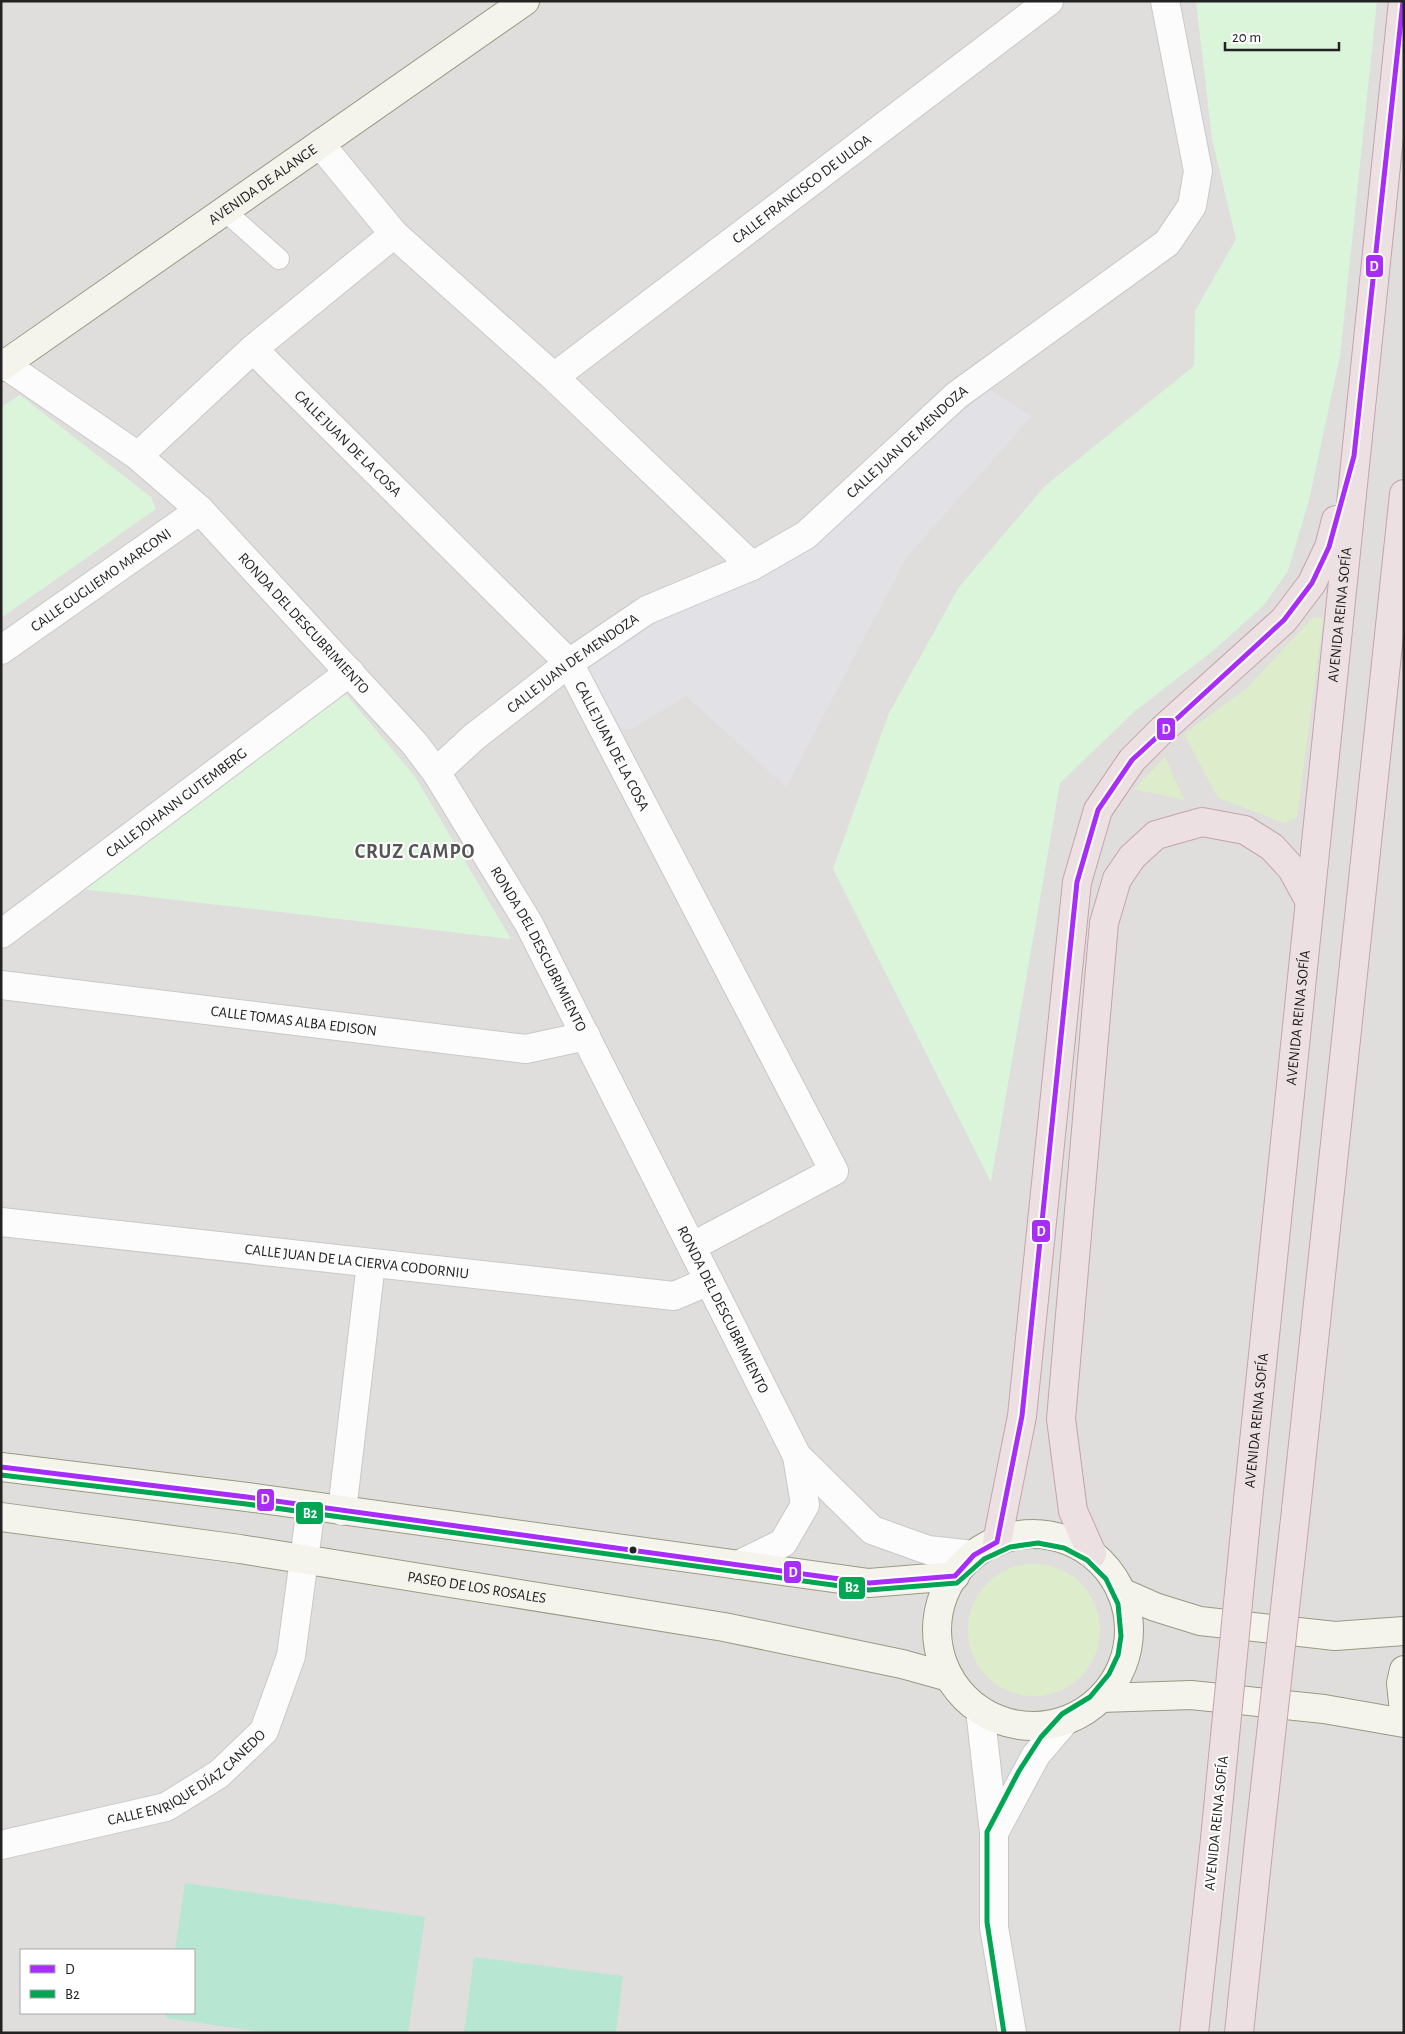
<svg xmlns="http://www.w3.org/2000/svg" width="1405" height="2034" viewBox="0 0 1405 2034" font-family="'Alegreya Sans',sans-serif">
	<style>
		.residential { fill: #dfdedc; fill-rule: evenodd }
		.grass { fill: #ddeccb }
		.park { fill: #daf5da }
		.pitch { fill: #b7e6d2 }
		.plaza { fill: #e2e1e5 }
		.lines { fill: none; stroke-linecap: round; stroke-linejoin: round }
		.lane-casing { stroke: #c9c8c7; stroke-width: 22 }
		.street-casing { stroke: #c9c8c7; stroke-width: 30 }
		.secondary-casing { stroke: #999a82; stroke-width: 30 }
		.highway-casing { stroke: #c5a2ac; stroke-width: 30 }
		.lane { stroke: #fdfcfc; stroke-width: 20 }
		.street { stroke: #fdfcfc; stroke-width: 28 }
		.secondary { stroke: #f4f4ed; stroke-width: 28 }
		.highway { stroke: #ece0e2; stroke-width: 28 }
		.highway-bridge-casing { stroke: #c5a2ac; stroke-width: 30; stroke-linecap: butt }
		.highway-bridge { stroke: #ece0e2; stroke-width: 28 }
		.bus-1-casing { stroke: #fff; stroke-width: 9 }
		.bus-2-casing { stroke: #fff; stroke-width: 9 }
		.bus-1 { stroke: #a82dfb; stroke-width: 5 }
		.bus-2 { stroke: #00a651; stroke-width: 5 }
		.bus-dot { fill: #222; stroke: #fff; stroke-width: 2 }
		.labels { text-anchor: middle; stroke-width: 4; stroke-linejoin: round; paint-order: stroke }
		.street-label { font-size: 15px; fill: #222; stroke: #fff }
		.district-label { font-size: 20px; font-weight: bold; letter-spacing: 1px; fill: #555; stroke: #fff }
		.line-badge { stroke: #fff; stroke-width: 2 }
		.badge-label { font-size: 14px; text-anchor: middle; font-weight: bold; fill: #fff }
	</style>
	<rect width="100%" height="100%" fill="#f0eeeb"/>
	<path class="residential" d="M1,1H1404V2033H1ZM21,1950H194V2013H21Z"/>
	<g class="grass">
		<polygon points="1313,617 1323,619 1297,817 1285,823 1218,798 1184,734 1247,688"/>
		<polygon points="1165,757 1184,800 1134,789"/>
		<circle cx="1034" cy="1630" r="66"/>
	</g>
	<g class="park">
		<polygon points="1196,1 1377,1 1340,356 1309,500 1288,571 1264,605 1214,650 1135,711 1060,783 991,1182 833,869 889,713 959,587 1045,486 1194,366 1195,311 1236,239 1212,139"/>
		<polygon points="20,395 151,497 156,509 1,618 1,407"/>
		<polygon points="346,694 416,778 511,939 81,889"/>
	</g>
	<g class="pitch">
		<polygon points="185,1883 425,1917 408,2033 268,2033 166,2018 166,2013 194,2013 194,1950 175,1950"/>
		<polygon points="474,1957 623,1976 616,2033 464,2033"/>
	</g>
	<polygon class="plaza" points="990,390 1032,416 906,558 786,787 686,696 632,729 604,729 569,663 806,535"/>
	<g class="lines">
		<defs>
			<polyline id="lane" points="225,211 279,259"/>
			<g id="street">
				<polyline points="320,144 394,234 554,377 752,566"/>
				<path id="s1" d="M253,349L569,663L834,1171L693,1246"/>
				<path id="s2" d="M1,362L138,456L200,510L414,743L436,772L529,924L797,1456L805,1505L783,1543L738,1565"/>
				<path id="s3" d="M554,377L1049,1"/>
				<polyline points="138,456 253,349 394,234"/>
				<path id="s4" d="M1,650L200,510"/>
				<path id="s5" d="M436,772L474,737L569,663L647,610L752,566L806,535L957,395L1167,243L1192,206L1198,171L1165,1"/>
				<path id="s6" d="M1,934L350,672"/>
				<path id="s7" d="M1,985L526,1049L586,1036"/>
				<path id="s8" d="M1,1222L674,1296L709,1281"/>
				<polyline points="797,1456 872,1530 928,1550 974,1555"/>
				<polyline points="342,1511 371,1263"/>
				<polyline points="980,1710 994,1833 994,1927 1012,2033"/>
				<polyline points="994,1833 1036,1755 1065,1721"/>
				<path id="s9" d="M1,1845L166,1807L219,1774L264,1731L291,1656L311,1507"/>
			</g>
			<g id="secondary">
				<path id="s10" d="M1,367L525,1"/>
				<polyline points="1,1467 247,1497 869,1583 955,1576"/>
				<path id="s11" d="M1,1517L240,1549L724,1627L902,1664L949,1677"/>
				<circle cx="1033" cy="1630" r="96"/>
				<polyline points="1121,1592 1155,1607 1200,1621 1335,1636 1404,1631"/>
				<polyline points="1404,1670 1401,1683 1404,1712"/>
				<polyline points="1101,1698 1191,1695 1324,1709 1404,1723"/>
			</g>
			<g id="highway">
				<path id="s12" d="M1248,1500L1403,1"/>
				<polyline points="1296,1510 1404,494"/>
				<polyline points="997,1542 1022,1416 1077,882 1098,810 1132,760 1162,730 1284,620 1312,583 1329,547 1336,520"/>
				<polyline points="1092,1554 1073,1511 1061,1419 1104,923 1117,879 1132,857 1156,835 1202,822 1245,830 1272,847 1292,869 1309,900"/>
				<polyline points="1194,2033 1215,1839"/>
				<polyline points="1239,2033 1259,1842"/>
			</g>
		</defs>
		<use href="#lane" class="lane-casing"/>
		<use href="#street" class="street-casing"/>
		<use href="#secondary" class="secondary-casing"/>
		<use href="#highway" class="highway-casing"/>
		<use href="#lane" class="lane"/>
		<use href="#street" class="street"/>
		<use href="#secondary" class="secondary"/>
		<use href="#highway" class="highway"/>
		<defs>
			<g id="highway-bridge">
				<polyline points="1215,1839 1248,1500"/>
				<polyline points="1259,1842 1296,1510"/>
			</g>
		</defs>
		<use href="#highway-bridge" class="highway-bridge-casing"/>
		<use href="#highway-bridge" class="highway-bridge"/>
		<defs>
			<polyline id="bus-1" points="1,1467 247,1497 869,1583 955,1576 974,1555 997,1542 1022,1416 1077,882 1098,810 1132,760 1284,620 1312,583 1329,547 1354,456 1403,1"/>
			<polyline id="bus-2" points="1,1475 246,1504 869,1590 957,1583 984,1559 1010,1547 1038,1543 1064,1548 1087,1560 1106,1579 1118,1604 1121,1636 1118,1655 1109,1674 1090,1697 1062,1714 1041,1737 1019,1771 987,1832 987,1922 1004,2033"/>
		</defs>
		<use href="#bus-1" class="bus-1-casing"/>
		<use href="#bus-2" class="bus-2-casing"/>
		<use href="#bus-1" class="bus-1"/>
		<use href="#bus-2" class="bus-2"/>
	</g>
	<circle class="bus-dot" cx="633" cy="1550" r="4.5"/>
	<g class="labels">
		<g class="street-label">
			<text dy="5" stroke="none"><textPath href="#s10" startOffset="319">AVENIDA DE ALANGE</textPath></text>
			<text dy="5" stroke="none"><textPath href="#s3" startOffset="311">CALLE FRANCISCO DE ULLOA</textPath></text>
			<text dy="5" stroke="none"><textPath href="#s5" startOffset="580">CALLE JUAN DE MENDOZA</textPath></text>
			<text dy="5" stroke="none"><textPath href="#s1" startOffset="134">CALLE JUAN DE LA COSA</textPath></text>
			<text dy="5" stroke="none"><textPath href="#s4" startOffset="122">CALLE GUGLIEMO MARCONI</textPath></text>
			<text dy="5" stroke="none"><textPath href="#s12" startOffset="890">AVENIDA REINA SOFÍA</textPath></text>
			<text dy="5" stroke="none"><textPath href="#s2" startOffset="402">RONDA DEL DESCUBRIMIENTO</textPath></text>
			<text dy="5" stroke="none"><textPath href="#s5" startOffset="175">CALLE JUAN DE MENDOZA</textPath></text>
			<text dy="5" stroke="none"><textPath href="#s1" startOffset="539">CALLE JUAN DE LA COSA</textPath></text>
			<text dy="5" stroke="none"><textPath href="#s6" startOffset="219">CALLE JOHANN GUTEMBERG</textPath></text>
			<text dy="5" stroke="none"><textPath href="#s2" startOffset="806">RONDA DEL DESCUBRIMIENTO</textPath></text>
			<text dy="5" stroke="none"><textPath href="#s12" startOffset="485">AVENIDA REINA SOFÍA</textPath></text>
			<text dy="5" stroke="none"><textPath href="#s7" startOffset="295">CALLE TOMAS ALBA EDISON</textPath></text>
			<text dy="5" stroke="none"><textPath href="#s8" startOffset="358">CALLE JUAN DE LA CIERVA CODORNIU</textPath></text>
			<text dy="5" stroke="none"><textPath href="#s2" startOffset="1211">RONDA DEL DESCUBRIMIENTO</textPath></text>
			<text dy="5" stroke="none"><textPath href="#s12" startOffset="80">AVENIDA REINA SOFÍA</textPath></text>
			<text dy="5" stroke="none"><textPath href="#s11" startOffset="481">PASEO DE LOS ROSALES</textPath></text>
			<text dy="5" stroke="none"><textPath href="#s9" startOffset="201">CALLE ENRIQUE DÍAZ CANEDO</textPath></text>
			<text transform="translate(1216 1823) rotate(-84)" y="5">AVENIDA REINA SOFÍA</text>
		</g>
		<g class="district-label">
			<text x="415" y="858">CRUZ CAMPO</text>
		</g>
	</g>
	<g class="line-badge">
		<rect x="1365" y="254" width="19" height="24" rx="5" fill="#a82dfb"/>
		<rect x="1156" y="717" width="20" height="24" rx="5" fill="#a82dfb"/>
		<rect x="1031" y="1219" width="20" height="24" rx="5" fill="#a82dfb"/>
		<rect x="256" y="1488" width="19" height="24" rx="5" fill="#a82dfb"/>
		<rect x="295" y="1501" width="29" height="24" rx="5" fill="#00a651"/>
		<rect x="783" y="1560" width="19" height="24" rx="5" fill="#a82dfb"/>
		<rect x="838" y="1576" width="28" height="24" rx="5" fill="#00a651"/>
	</g>
	<g class="badge-label">
		<text x="1374" y="271">D</text>
		<text x="1166" y="734">D</text>
		<text x="1041" y="1236">D</text>
		<text x="265" y="1504">D</text>
		<text x="310" y="1518">B2</text>
		<text x="793" y="1577">D</text>
		<text x="852" y="1592">B2</text>
	</g>
	<rect width="1405" height="2034" fill="none" stroke="#222222" stroke-width="5"/>
	<rect x="20" y="1949" width="175" height="65" fill="#ffffff" stroke="#a7a7a7"/>
	<rect x="30" y="1965" width="25" height="8" fill="#a82dfb" stroke="#a7a7a7"/>
	<text x="65" y="1974" font-size="15" fill="#222222">D</text>
	<rect x="30" y="1990" width="25" height="8" fill="#00a651" stroke="#a7a7a7"/>
	<text x="65" y="1999" font-size="15" fill="#222222">B2</text>
	<path d="M1225 42v8h114v-8" fill="none" stroke="#222222" stroke-width="2.5"/>
	<text x="1232" y="42" font-size="15" fill="#222222" stroke="#ffffff" stroke-width="4" paint-order="stroke">20 m</text>
</svg>
